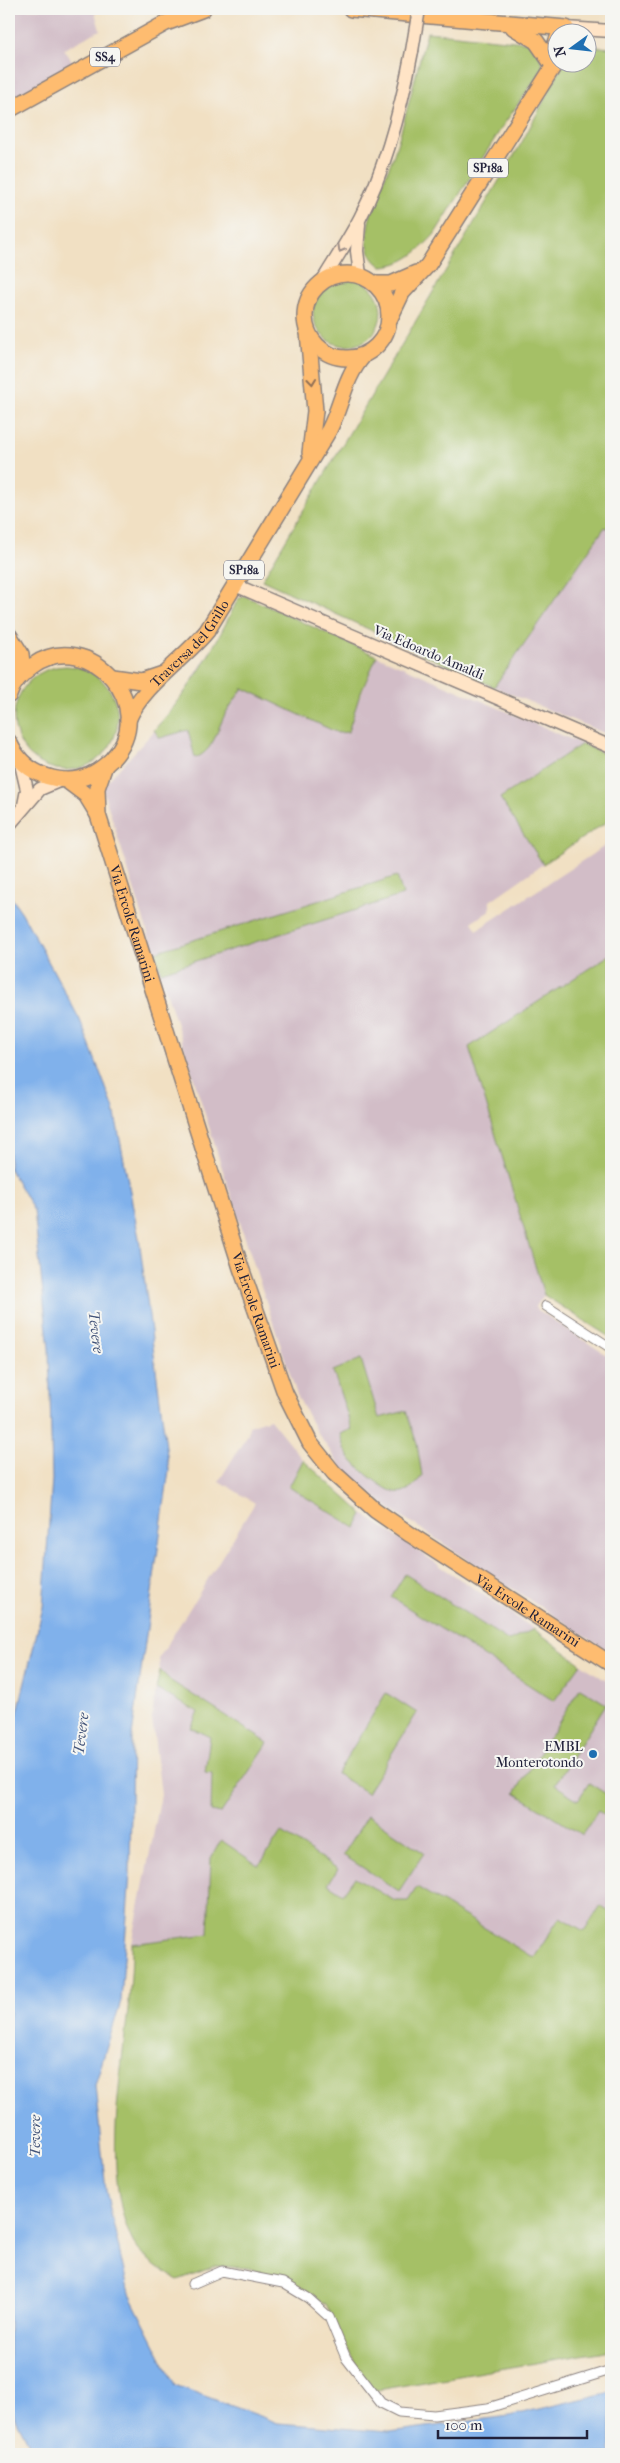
<svg xmlns="http://www.w3.org/2000/svg" width="620" height="2463" viewBox="0 0 620 2463" font-family="'IM FELL French Canon',serif">
	<style>
		.industrial { fill: #d2bdc7 }
		.green { fill: #a5c066; stroke: #647150 }
		.water { fill: #80b1eb; stroke: #516a93 }
		.lines { fill: none; stroke-linecap: round; stroke-linejoin: round }
		.street-casing { stroke: #8a817f; stroke-width: 11 }
		.secondary-casing { stroke: #8a817f; stroke-width: 15 }
		.primary-casing { stroke: #8a817f; stroke-width: 18 }
		.street { stroke: #fff; stroke-width: 9 }
		.secondary { stroke: #ffe4c6; stroke-width: 12 }
		.primary { stroke: #febc70; stroke-width: 15 }
		.secondary-bridge-casing { stroke: #8a817f; stroke-width: 15; stroke-linecap: butt }
		.secondary-bridge { stroke: #ffe4c6; stroke-width: 12 }
		.oneway { stroke: #9c8d87 }
		.oneway2 { stroke: #906f56 }
		.poi-dot { fill: #1f6fb2; stroke: #f6f6f2; stroke-width: 2 }
		.labels { text-anchor: middle; stroke-width: 4; stroke-linejoin: round; paint-order: stroke }
		.shield { fill: #f6f6f2; stroke: #626272; stroke-width: 1 }
		.shield-label { font-size: 12px; font-weight: bold; fill: #22223b }
		.street-label { font-size: 14px; fill: #22223b; stroke: #f6f6f2 }
		.poi-label { font-size: 14px; fill: #22223b; stroke: #f6f6f2; text-anchor: end }
		.water-label { font-size: 15px; font-style: italic; fill: #435479; stroke: #f6f6f2 }
	</style>
	<rect width="100%" height="100%" fill="#f6f6f2"/>
	<filter id="ink" filterUnits="userSpaceOnUse"><feTurbulence type="fractalNoise" baseFrequency=".02" numOctaves="2"/><feDisplacementMap in="SourceGraphic" scale="10" xChannelSelector="R" yChannelSelector="G"/><feConvolveMatrix kernelMatrix="1 2 1 2 8 2 1 2 1" color-interpolation-filters="sRGB"/></filter>
	<filter id="wash" filterUnits="userSpaceOnUse"><feTurbulence type="fractalNoise" baseFrequency=".0096" numOctaves="4" result="noise"/><feDisplacementMap in="SourceGraphic" scale="20" xChannelSelector="R" yChannelSelector="G"/><feGaussianBlur stdDeviation="1.12" result="paint"/><feColorMatrix in="noise" values="0 0 0 0 0 0 0 0 0 0 0 0 0 0 0 0 0 1.4 0 .05"/><feComposite in="paint" operator="in"/></filter>
	<g filter="url(#wash)">
		<rect width="100%" height="100%" fill="#f1e0c3"/>
		<g class="industrial">
			<polygon points="9,9 94,9 100,30 64,49 74,64 9,100"/>
			<polygon points="605,527 611,530 611,736 494,687"/>
			<polygon points="222,632 360,697 377,656 582,744 500,798 543,864 490,901 490,911 472,922 477,930 611,842 611,954 469,1047 544,1295 535,1308 611,1358 611,1653 386,1506 343,1469 316,1431 297,1395 222,1168 102,787 172,712"/>
			<polygon points="270,1419 303,1460 289,1487 355,1528 363,1514 534,1629 509,1641 405,1574 391,1597 554,1701 581,1664 611,1684 611,1913 600,1906 584,1932 560,1917 535,1958 418,1888 408,1901 395,1901 355,1878 344,1894 327,1884 338,1869 317,1857 259,1866 222,1840 211,1858 208,1937 132,1944 161,1795 152,1718 156,1689 198,1713 210,1737 205,1772 212,1773 268,1743 171,1681 160,1670 159,1658 255,1503 219,1481 248,1434 249,1426"/>
		</g>
		<g class="green">
			<path d="M427,32L534,43L543,65L538,76L504,124L434,235C420,250 405,265 382,266C371,261 366,246 367,234C370,205 385,180 394,154C407,114 416,72 427,32Z"/>
			<polygon points="588,46 611,48 611,530 605,527 494,687 262,580 522,142 564,63 588,62"/>
			<circle cx="347" cy="312" r="34"/>
			<path d="M245,596L377,656L359,697L348,732L338,733L243,688C238,696 232,703 227,711C217,727 215,751 195,758L188,730L160,738L154,730C189,693 216,645 238,599Z"/>
			<circle cx="66" cy="718" r="52"/>
			<polygon points="582,744 611,756 611,819 543,864 500,798"/>
			<polygon points="397,876 403,895 161,972 155,952"/>
			<polygon points="611,954 611,1338 544,1295 469,1047"/>
			<path d="M361,1359L379,1418L406,1411L417,1444L422,1476C403,1501 392,1494 370,1477C362,1471 351,1461 346,1452C343,1447 342,1440 340,1434L352,1429L333,1371Z"/>
			<polygon points="303,1460 363,1514 356,1528 289,1487"/>
			<polygon points="405,1574 509,1641 534,1629 581,1664 554,1701 391,1597"/>
			<polygon points="160,1670 171,1681 268,1743 221,1813 211,1811 212,1773 205,1772 210,1737 191,1728 198,1712 156,1689"/>
			<polygon points="580,1688 606,1704 555,1785 578,1800 589,1783 611,1797 611,1819 598,1811 582,1835 515,1793"/>
			<polygon points="386,1693 417,1713 367,1793 337,1774"/>
			<polygon points="368,1815 424,1853 399,1891 343,1855"/>
			<path d="M281,1832L338,1869L328,1884L343,1894L355,1877L395,1901H408L417,1887L534,1958L560,1917L584,1931L600,1906L611,1913V2350L371,2391L345,2345L326,2304L287,2279L248,2268L216,2266L178,2280C162,2271 138,2255 131,2238C95,2156 133,2033 132,1944L208,1934L211,1858L221,1840L259,1866Z"/>
		</g>
		<polygon class="water" points="9,894 22,913 80,1020 114,1109 139,1238 169,1470 132,1736 130,1873 121,2001 95,2085 106,2191 129,2294 175,2385 278,2423 389,2432 509,2416 611,2392 611,2454 34,2454 9,2405 9,1760 12,1736 43,1607 52,1479 49,1349 34,1211 9,1168"/>
	</g>
	<g filter="url(#ink)">
		<g class="lines">
			<defs>
				<g id="street">
					<polyline points="546,1306 611,1348"/>
					<polyline points="192,2284 222,2271 283,2283 308,2298 329,2317 346,2358 381,2403 399,2412 434,2415 488,2408 611,2370"/>
				</g>
				<g id="secondary">
					<polyline points="566,28 611,31"/>
					<polyline points="359,224 357,251 360,275"/>
					<path d="M323,280C335,260 349,239 360,218C385,170 402,104 412,51"/>
					<polyline points="235,585 611,747"/>
					<polyline points="20,760 27,790 24,805"/>
					<polyline points="9,825 40,789 61,780"/>
				</g>
				<g id="primary">
					<polyline points="351,9 566,28"/>
					<polyline points="513,27 536,41 550,61"/>
					<polyline points="550,61 558,37"/>
					<polyline points="9,110 166,23 203,9"/>
					<circle cx="347" cy="316" r="42"/>
					<polyline points="376,284 391,284 416,273"/>
					<polyline points="390,318 402,293 428,265 558,59"/>
					<polyline points="308,332 315,411 310,453"/>
					<polyline points="9,635 21,654 23,673"/>
					<polyline points="113,677 141,681 162,674"/>
					<path d="M9,695C13,682 22,673 32,666C89,625 161,707 112,759C100,771 84,781 65,780C40,778 20,766 9,742"/>
					<path id="s1" d="M128,720C142,686 183,660 207,631L329,430C342,405 344,378 363,356"/>
					<path id="s2" d="M104,768L97,788L98,815L241,1268L285,1393L310,1443L334,1473L375,1510L411,1535L611,1664"/>
					<polyline points="66,780 86,795 97,813"/>
				</g>
			</defs>
			<use href="#street" class="street-casing"/>
			<use href="#secondary" class="secondary-casing"/>
			<use href="#primary" class="primary-casing"/>
			<use href="#street" class="street"/>
			<use href="#secondary" class="secondary"/>
			<use href="#primary" class="primary"/>
			<defs>
				<polyline id="secondary-bridge" points="412,51 419,9"/>
			</defs>
			<use href="#secondary-bridge" class="secondary-bridge-casing"/>
			<use href="#secondary-bridge" class="secondary-bridge"/>
		</g>
		<defs><path id="oneway-chevron" d="M-2-3.5L2.5 0L-2 3.5" fill="none" stroke-width="1.6" stroke-linecap="round" stroke-linejoin="round" transform="scale(1.25)"/></defs>
		<use class="oneway" href="#oneway-chevron" transform="translate(341 249) rotate(120)"/>
		<use class="oneway2" href="#oneway-chevron" transform="translate(312 381) rotate(84)"/>
	</g>
	<circle class="poi-dot" cx="593" cy="1754" r="5"/>
	<g class="labels">
		<g class="shield">
			<rect x="90" y="47.5" width="30" height="19" rx="4"/>
			<rect x="468" y="158.5" width="40" height="19" rx="4"/>
			<rect x="224" y="560.5" width="40" height="19" rx="4"/>
		</g>
		<g class="shield-label">
			<text x="105" y="61">SS4</text>
			<text x="488" y="172">SP18a</text>
			<text x="244" y="574">SP18a</text>
		</g>
		<g class="street-label">
			<text dy="5" stroke="none"><textPath href="#s1" startOffset="99">Traversa del Grillo</textPath></text>
			<text transform="translate(429 652) rotate(23)" y="5">Via Edoardo Amaldi</text>
			<text dy="5" stroke="none"><textPath href="#s2" startOffset="162">Via Ercole Ramarini</textPath></text>
			<text dy="5" stroke="none"><textPath href="#s2" startOffset="568">Via Ercole Ramarini</textPath></text>
			<text dy="5" stroke="none"><textPath href="#s2" startOffset="988">Via Ercole Ramarini</textPath></text>
		</g>
		<g class="poi-label">
			<text x="583" y="1751">EMBL<tspan x="583" dy="16">Monterotondo</tspan></text>
		</g>
		<g class="water-label">
			<text transform="translate(96 1332) rotate(83)" y="5">Tevere</text>
			<text transform="translate(81 1734) rotate(-83)" y="5">Tevere</text>
			<text transform="translate(35 2136) rotate(-90)" y="5">Tevere</text>
		</g>
	</g>
	<rect width="620" height="2463" fill="none" stroke="#f6f6f2" stroke-width="30"/>
	<g transform="translate(572 48) rotate(255)"><circle r="24" fill="#f6f6f2" stroke="#a1a1a9"/>
	<path d="M0-4L9 19L0 12L-9 19Z" fill="#1f6fb2"/>
	<text y="-8" font-size="14" font-weight="bold" text-anchor="middle" fill="#22223b">N</text>
	</g>
	<path d="M438 2430v8h149v-8" fill="none" stroke="#22223b" stroke-width="2.5"/>
	<text x="445" y="2430" font-size="15" fill="#22223b" stroke="#f6f6f2" stroke-width="4" paint-order="stroke">100 m</text>
</svg>
